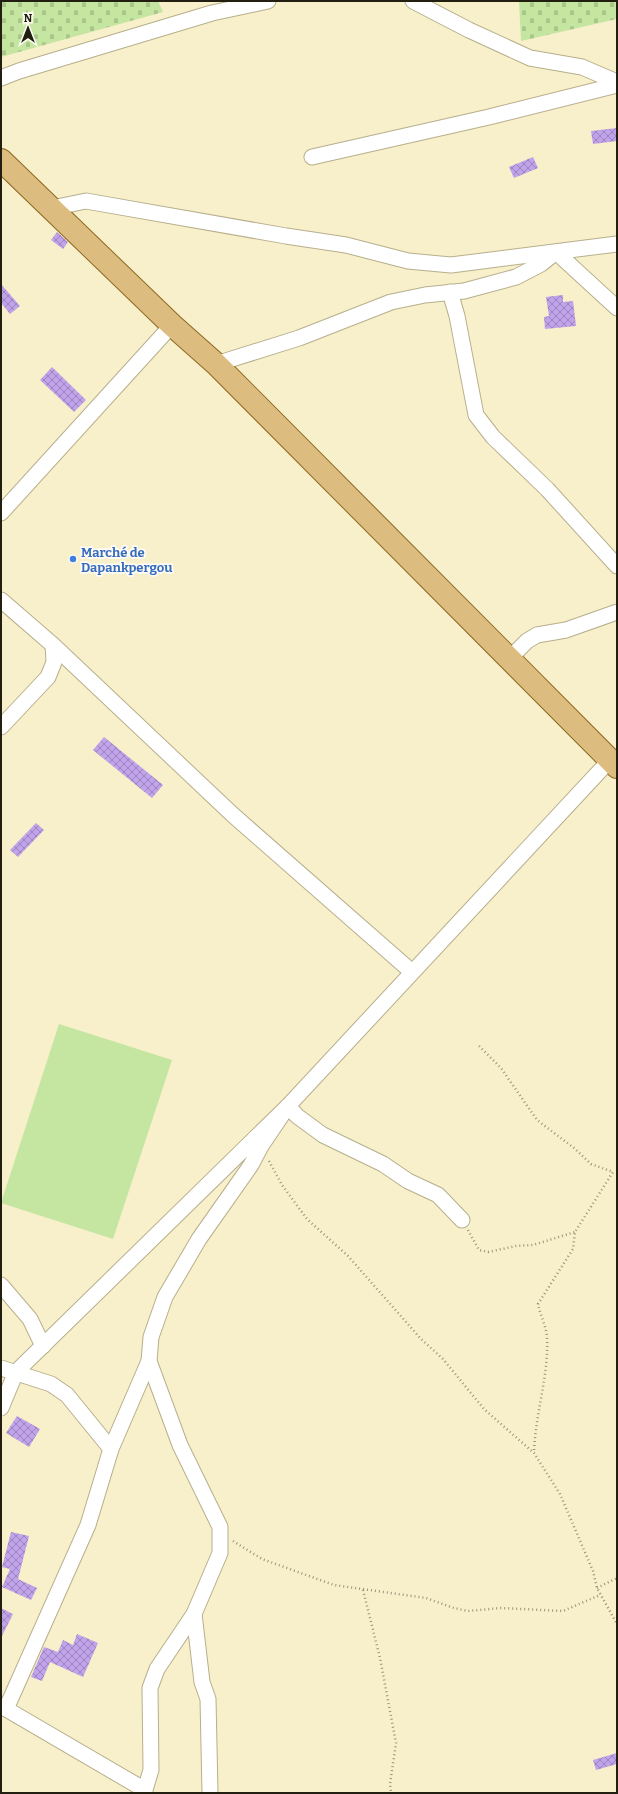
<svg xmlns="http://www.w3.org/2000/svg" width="618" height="1794" viewBox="0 0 618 1794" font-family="Bitter,serif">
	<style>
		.cemetery { fill: url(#cemetery-stones) }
		.pitch { fill: #c5e6a1 }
		.building { fill: url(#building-cross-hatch) }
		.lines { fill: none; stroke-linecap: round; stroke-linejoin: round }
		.minor-casing { stroke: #b7af8c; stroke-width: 17 }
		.primary-casing { stroke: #8d6821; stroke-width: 24 }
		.path { stroke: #9a9479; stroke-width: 2.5; stroke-dasharray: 1 3; stroke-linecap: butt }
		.minor { stroke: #fff; stroke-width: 15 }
		.primary { stroke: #ddbc7f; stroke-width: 22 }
		.shop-dot { fill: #3f7fe0; stroke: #fefcf5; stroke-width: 1.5 }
		.labels { text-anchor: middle; stroke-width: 3.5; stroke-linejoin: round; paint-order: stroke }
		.shop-label { font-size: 13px; font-weight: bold; fill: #366cbe; stroke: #fefcf5; text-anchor: start }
	</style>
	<defs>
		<pattern id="cemetery-stones" width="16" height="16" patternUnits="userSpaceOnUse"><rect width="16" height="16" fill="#c5e6a1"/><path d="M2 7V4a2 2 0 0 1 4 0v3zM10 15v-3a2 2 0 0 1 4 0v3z" fill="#a9c58a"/></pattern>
		<pattern id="building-cross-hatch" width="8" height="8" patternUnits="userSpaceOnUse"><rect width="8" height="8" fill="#c0a3eb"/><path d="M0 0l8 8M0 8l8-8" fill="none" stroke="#9c84bd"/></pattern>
	</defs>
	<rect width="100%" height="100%" fill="#f8efcb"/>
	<g class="cemetery">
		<polygon points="1,1 158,1 163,12 1,57"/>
		<polygon points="519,1 617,1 617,19 521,41"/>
	</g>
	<polygon class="pitch" points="59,1024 172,1060 113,1239 1,1203"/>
	<g class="building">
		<polygon points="617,128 617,141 593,144 591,131"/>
		<polygon points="533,157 538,168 514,178 509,167"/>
		<polygon points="57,232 68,242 63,249 51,240"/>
		<polygon points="1,284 20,306 10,314 1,303"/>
		<polygon points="563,295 563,302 573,301 576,326 545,329 544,317 549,316 546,297"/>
		<polygon points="52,367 86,400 74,412 40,380"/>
		<polygon points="104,737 163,785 152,798 93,750"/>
		<polygon points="36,823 44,830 18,857 10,850"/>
		<polygon points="17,1416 40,1429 29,1447 6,1433"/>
		<polygon points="11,1532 29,1536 18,1579 37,1588 31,1600 2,1587 10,1569 2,1567"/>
		<polygon points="1,1608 13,1614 1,1638"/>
		<polygon points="77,1634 98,1643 83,1677 50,1662 42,1681 31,1677 44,1647 58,1652 63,1640 73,1645"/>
		<polygon points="617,1753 617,1764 596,1770 593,1760"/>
	</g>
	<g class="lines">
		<defs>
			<g id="minor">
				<polyline points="413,1 469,30 530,58 582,67 617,82"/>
				<polyline points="1,78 19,71 212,13 268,1"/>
				<polyline points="312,157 489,117 617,85"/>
				<polyline points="52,208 86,201 286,236 346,245 408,261 451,265 617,244"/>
				<polyline points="450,292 457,316 476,415 493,437 547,489 617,566"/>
				<polyline points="216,364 299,338 391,302 425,295 464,291 516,277 541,264 556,252 617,308"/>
				<polyline points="1,513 172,325"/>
				<polyline points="1,600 53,645 54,662 48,677 1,727"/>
				<polyline points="53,645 233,815 412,972"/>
				<polyline points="509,659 527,641 537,635 566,630 617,612"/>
				<polyline points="1,1285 30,1319 43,1346"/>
				<polyline points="1,1368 51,1384 67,1395 111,1449"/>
				<polyline points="1,1408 16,1372 288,1106 610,760"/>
				<polyline points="194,1614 202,1682 208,1699 210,1793"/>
				<polyline points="1,1706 145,1790"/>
				<polyline points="6,1709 88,1525 111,1449 149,1361"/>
				<polyline points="144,1793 151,1770 150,1688 157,1669 194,1614 220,1553 220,1527 180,1445 149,1361 151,1337 165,1297 199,1239 251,1165 261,1146 288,1106 297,1116 323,1135 383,1164 408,1181 438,1195 462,1220"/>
			</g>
			<polyline id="primary" points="1,160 172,325 216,364 617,767"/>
		</defs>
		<use href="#minor" class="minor-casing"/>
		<use href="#primary" class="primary-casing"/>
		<g class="path">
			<path d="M479,1046L501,1068L537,1120L574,1148L591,1164L613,1172L575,1232L573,1249L538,1304C540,1315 546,1325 547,1337C549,1376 535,1414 534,1453"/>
			<polyline points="269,1161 282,1185 307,1219 348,1256 421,1339 443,1359 484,1409 534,1453 560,1494 593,1571 597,1588 617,1624"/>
			<polyline points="468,1230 479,1250 488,1252 516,1246 533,1245 575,1232"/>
			<polyline points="233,1541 262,1559 334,1585 426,1598 454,1608 468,1611 501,1608 563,1611 600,1595"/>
			<polyline points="597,1588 617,1578"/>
			<polyline points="363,1590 380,1658 396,1743 390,1784 391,1793"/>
		</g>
		<use href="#minor" class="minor"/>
		<use href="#primary" class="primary"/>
	</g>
	<circle class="shop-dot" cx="73" cy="559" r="4"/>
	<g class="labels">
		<g class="shop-label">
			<text x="81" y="557">Marché de<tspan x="81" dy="15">Dapankpergou</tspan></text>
		</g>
	</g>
	<rect width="618" height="1794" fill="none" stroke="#221f11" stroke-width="4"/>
	<g transform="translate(28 28)" stroke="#fefcf5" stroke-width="3" paint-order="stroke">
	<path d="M0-3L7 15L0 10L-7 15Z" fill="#221f11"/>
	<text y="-6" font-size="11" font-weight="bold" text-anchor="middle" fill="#221f11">N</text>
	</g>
</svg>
